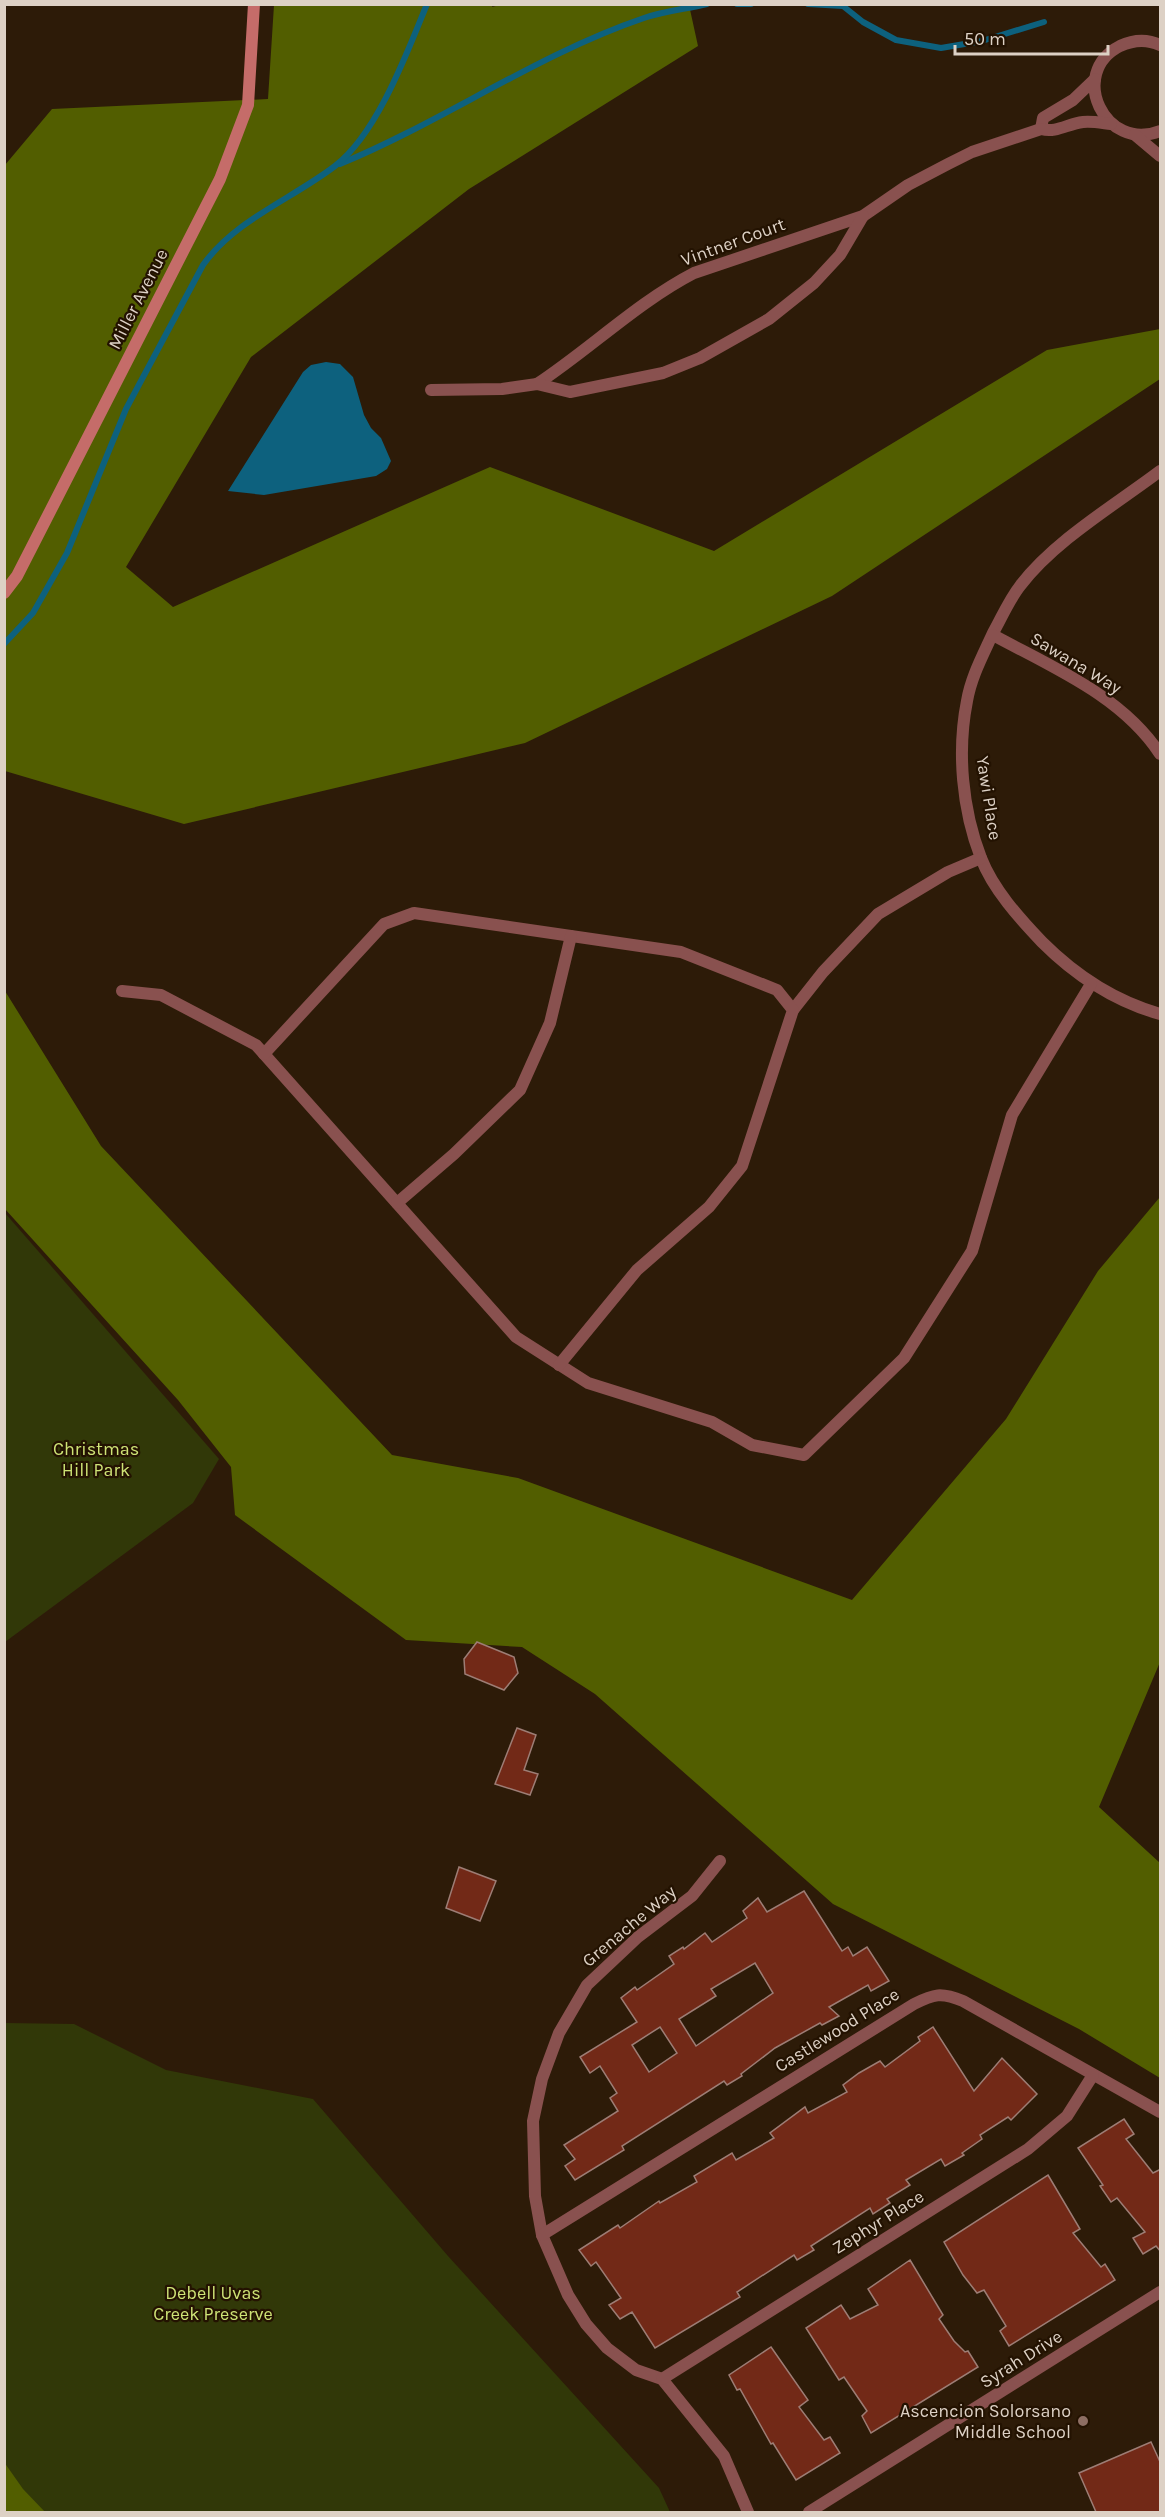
<svg xmlns="http://www.w3.org/2000/svg" width="1165" height="2517" viewBox="0 0 1165 2517" font-family="Karla,sans-serif">
	<style>
		.green { fill: #313808 }
		.forest { fill: #525e00 }
		.water { fill: #0d617e }
		.lines { fill: none; stroke-linecap: round; stroke-linejoin: round }
		.stream { stroke: #0d617e; stroke-width: 6 }
		.building { fill: #722917; stroke: #9d7d75; stroke-width: 1.5; fill-rule: evenodd }
		.street { stroke: #89514f; stroke-width: 12 }
		.secondary { stroke: #c56c69; stroke-width: 12 }
		.education-dot { fill: #8d6e63; stroke: #231201; stroke-width: 2 }
		.labels { text-anchor: middle; stroke-width: 4.5; stroke-linejoin: round; paint-order: stroke }
		.street-label { font-size: 18px; fill: #ddd1c5; stroke: #231201 }
		.park-label { font-size: 18px; fill: #cee375; stroke: #231201 }
		.poi-label { font-size: 18px; fill: #ddd1c5; stroke: #231201; text-anchor: end }
	</style>
	<rect width="100%" height="100%" fill="#2d1b08"/>
	<g class="green">
		<polygon points="5,1213 219,1459 193,1503 5,1642"/>
		<polygon points="5,2023 74,2024 166,2070 313,2099 448,2256 659,2488 670,2512 5,2512"/>
	</g>
	<g class="forest">
		<polygon points="503,4 689,5 698,46 469,189 251,357 126,567 173,607 490,467 714,551 1047,350 1160,329 1160,379 832,596 525,743 184,824 5,771 5,165 52,109 268,99 274,5 493,5 492,7"/>
		<polygon points="5,991 101,1146 392,1455 518,1478 852,1600 1006,1419 1098,1271 1160,1197 1160,1662 1099,1807 1160,1863 1160,2078 1079,2029 833,1904 595,1694 522,1647 406,1640 235,1515 231,1467 178,1400 5,1209"/>
		<polygon points="4,2462 23,2489 45,2512 5,2512"/>
	</g>
	<polygon class="water" points="326,362 340,364 353,377 364,415 371,428 381,438 391,461 387,469 376,476 264,495 228,491 303,372 311,365"/>
	<g class="lines">
		<g class="stream">
			<polyline points="737,4 751,4"/>
			<polyline points="808,4 843,6 863,22 896,40 941,48 982,41 1044,22"/>
			<path d="M340,164C444,121 538,54 644,18C664,11 686,9 707,4"/>
			<path d="M4,644L33,613L67,553L126,409L203,265C235,220 292,199 335,166C377,134 407,53 427,4"/>
		</g>
	</g>
	<g class="building">
		<polygon points="477,1642 514,1657 518,1673 504,1690 465,1674 464,1659"/>
		<polygon points="517,1728 536,1735 524,1770 538,1774 530,1795 495,1784"/>
		<polygon points="459,1867 496,1881 480,1921 446,1908"/>
		<path d="M804,1891L842,1951L848,1947L853,1956L867,1947L889,1981L871,1991L868,1985L829,2007L839,2016L822,2025L820,2023L775,2048L741,2074L742,2076L727,2085L724,2081L622,2146L624,2150L575,2180L565,2166L575,2159L564,2145L618,2111L610,2098L617,2093L600,2066L590,2073L580,2057L637,2022L621,1998L635,1987L637,1990L674,1964L669,1956L683,1947L684,1949L705,1933L712,1942L747,1918L743,1911L758,1898L767,1912ZM755,1963L773,1993L696,2046L679,2019L716,1996L711,1989ZM660,2027L677,2053L649,2072L632,2045Z"/>
		<polygon points="933,2027 974,2091 1002,2058 1037,2094 1011,2120 1008,2117 980,2135 982,2139 962,2153 964,2155 945,2166 941,2159 906,2180 910,2185 887,2199 890,2203 873,2214 870,2208 811,2246 814,2250 797,2260 794,2255 737,2292 740,2297 655,2348 632,2312 620,2319 609,2305 621,2298 596,2262 591,2266 579,2250 618,2225 620,2228 659,2201 660,2203 697,2182 694,2176 732,2153 736,2160 774,2138 770,2133 805,2107 808,2113 847,2092 843,2085 859,2073 880,2061 885,2067 920,2041 918,2037"/>
		<polygon points="1124,2119 1134,2134 1126,2139 1153,2173 1161,2169 1161,2252 1156,2246 1143,2254 1133,2238 1145,2232 1117,2198 1111,2202 1100,2186 1103,2185 1078,2148"/>
		<polygon points="1048,2175 1080,2229 1073,2233 1101,2267 1105,2264 1115,2280 1009,2346 1000,2331 1006,2326 984,2290 977,2293 963,2275 944,2242"/>
		<polygon points="910,2260 943,2315 939,2319 954,2341 965,2352 968,2351 978,2367 871,2433 862,2416 867,2411 844,2377 839,2380 806,2328 841,2305 850,2319 878,2305 868,2289"/>
		<polygon points="771,2347 808,2400 799,2407 824,2440 830,2437 840,2453 796,2480 773,2443 771,2444 740,2389 737,2390 729,2375"/>
		<polygon points="1151,2442 1161,2464 1161,2512 1096,2512 1079,2473"/>
	</g>
	<g class="lines">
		<g class="street">
			<path d="M1160,45C1147,39 1133,40 1120,46C1067,73 1105,153 1160,131"/>
			<polyline points="1041,129 1043,118 1073,100 1095,79"/>
			<polyline points="1135,135 1160,156"/>
			<path d="M537,384C590,349 638,302 694,273L863,216L908,185L948,164L972,152L1041,129C1057,133 1067,124 1083,122C1092,121 1102,123 1111,124"/>
			<polyline points="431,390 502,389 537,384 570,392 663,373 700,358 769,319 814,283 840,255 863,216"/>
			<path d="M1160,471C1115,505 1054,541 1020,586C1009,600 1002,617 993,633C983,655 971,677 967,701C957,751 962,809 981,858C993,889 1019,918 1042,942C1076,976 1114,1001 1160,1014"/>
			<path d="M993,635C1052,667 1122,696 1160,754"/>
			<polyline points="122,991 161,995 256,1045 516,1337 588,1383 712,1422 752,1445 804,1455 904,1358 972,1251 1012,1115 1091,984"/>
			<polyline points="793,1010 823,972 878,914 948,872 981,858"/>
			<polyline points="264,1054 384,924 414,913 681,952 777,990 793,1010 742,1166 709,1207 637,1270 559,1365"/>
			<polyline points="397,1203 454,1154 520,1090 550,1023 571,936"/>
			<polyline points="720,1861 692,1896 638,1937 587,1985 559,2033 542,2079 533,2121 535,2196 542,2235 568,2295 586,2324 607,2348 636,2370 662,2379 724,2456 748,2512"/>
			<path d="M542,2235L914,2004C934,1994 941,1992 963,2001L1160,2112"/>
			<polyline points="662,2379 1028,2149 1067,2116 1093,2075"/>
			<polyline points="809,2512 1160,2292"/>
		</g>
		<polyline class="secondary" points="4,593 17,576 220,179 248,105 254,4"/>
	</g>
	<circle class="education-dot" cx="1083" cy="2421" r="6"/>
	<g class="labels">
		<g class="street-label">
			<text transform="translate(733 242) rotate(-20)" y="6">Vintner Court</text>
			<text transform="translate(138 299) rotate(-63)" y="6">Miller Avenue</text>
			<text transform="translate(1076 663) rotate(31)" y="6">Sawana Way</text>
			<text transform="translate(989 798) rotate(81)" y="6">Yawi Place</text>
			<text transform="translate(629 1926) rotate(-40)" y="6">Grenache Way</text>
			<text transform="translate(837 2030) rotate(-32)" y="6">Castlewood Place</text>
			<text transform="translate(878 2222) rotate(-32)" y="6">Zephyr Place</text>
			<text transform="translate(1021 2359) rotate(-32)" y="6">Syrah Drive</text>
		</g>
		<g class="park-label">
			<text x="96" y="1455">Christmas<tspan x="96" dy="21">Hill Park</tspan></text>
			<text x="213" y="2299">Debell Uvas<tspan x="213" dy="21">Creek Preserve</tspan></text>
		</g>
		<g class="poi-label">
			<text x="1071" y="2417">Ascencion Solorsano<tspan x="1071" dy="21">Middle School</tspan></text>
		</g>
	</g>
	<rect width="1165" height="2517" fill="none" stroke="#ddd1c5" stroke-width="12"/>
	<path d="M955 45v9h153v-9" fill="none" stroke="#ddd1c5" stroke-width="3"/>
	<text x="964" y="45" font-size="18" fill="#ddd1c5" stroke="#231201" stroke-width="4.5" paint-order="stroke">50 m</text>
</svg>
